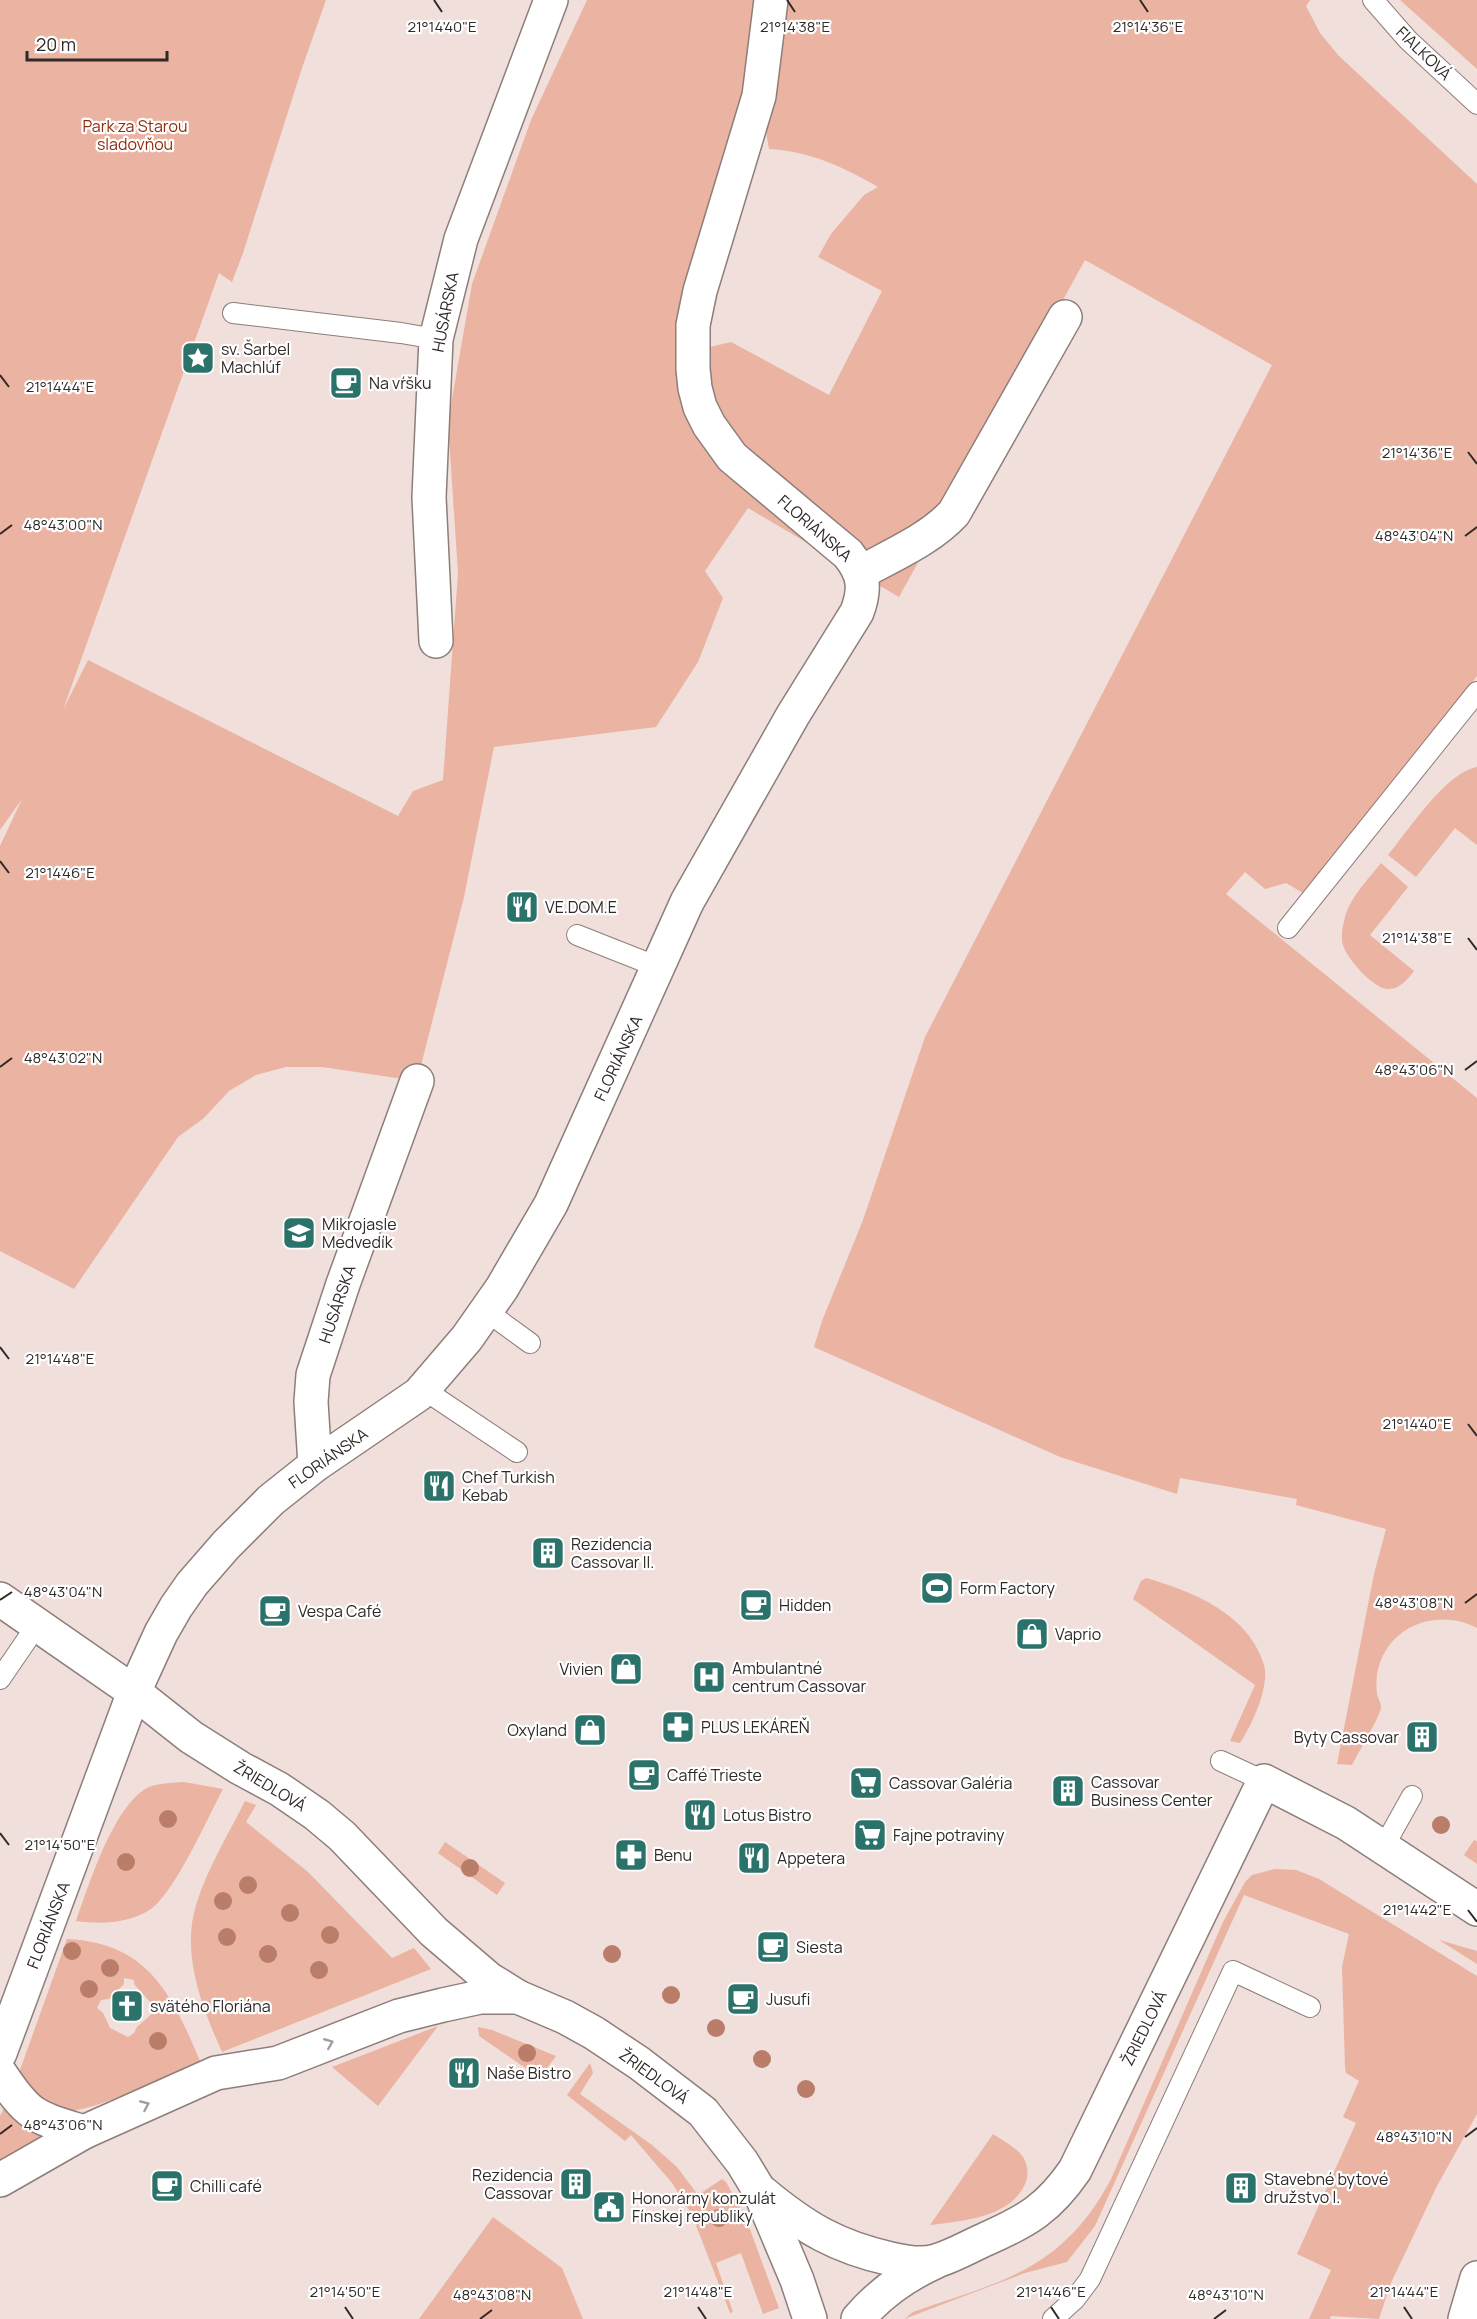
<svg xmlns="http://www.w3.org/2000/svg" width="1477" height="2319" viewBox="0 0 1477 2319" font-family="Manrope,sans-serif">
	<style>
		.green { fill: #eab3a2; fill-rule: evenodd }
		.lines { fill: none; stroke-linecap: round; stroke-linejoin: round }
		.lane-casing { stroke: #8d7e79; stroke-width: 22 }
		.street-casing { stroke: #8d7e79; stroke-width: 36 }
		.lane { stroke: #fff; stroke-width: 20 }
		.street { stroke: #fff; stroke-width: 33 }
		.tree { fill: #ba7d69 }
		.oneway { stroke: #a19f9e }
		.ticks { fill: none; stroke: #2f2927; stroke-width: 2 }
		.labels { text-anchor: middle; stroke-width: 4.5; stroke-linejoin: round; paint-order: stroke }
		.street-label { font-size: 16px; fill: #2f2927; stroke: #fff }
		.park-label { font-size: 16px; fill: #8d2d0c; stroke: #fff }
		.poi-label { font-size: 16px; fill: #2f2927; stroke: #fff; text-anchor: start }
		.ticks-label { font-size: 15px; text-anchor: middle; fill: #2f2927; stroke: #fff; stroke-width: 4.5; stroke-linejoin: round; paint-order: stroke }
	</style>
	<rect width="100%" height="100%" fill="#f0dfdb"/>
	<g class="green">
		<path d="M0,0H326L302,68L243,253L232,282L219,273L63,710L88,660L398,816L413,791L443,780L458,573L448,422L472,284L531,120L587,0H1310L1306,6L1320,33L1339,56L1477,184V676L1362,822L1303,893L1286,883L1265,889L1245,872L1226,894L1477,1098V1628C1440,1608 1391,1624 1379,1666C1376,1675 1376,1685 1377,1694C1378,1698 1381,1703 1381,1707C1381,1715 1357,1755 1352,1765L1337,1764L1374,1574L1386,1529L1296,1505L1297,1499L1180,1478L1177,1494L1060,1457L814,1347L822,1321L863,1220L925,1037L1272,365L1085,260L899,597L748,508L705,571L723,598L698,662L656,727L494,747L464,897L417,1081L322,1067H286L256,1075L229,1091L204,1118L178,1137L74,1289L0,1251V846L22,799L0,830ZM760,98L769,149C809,151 844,167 878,187L864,195L831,234L818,257L882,291L829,395L731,342L693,351Z"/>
		<polygon points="1400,0 1477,0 1477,69"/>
		<path d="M1477,767V845L1455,828L1416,877L1388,855C1409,830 1445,773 1477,767Z"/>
		<path d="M1381,863L1408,887L1370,935L1414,971C1408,979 1399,990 1388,989C1374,989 1347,959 1343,945C1341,939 1342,928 1344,922C1348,899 1367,881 1381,863Z"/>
		<path d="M1146,1578C1192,1591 1249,1614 1264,1665C1270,1686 1252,1725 1240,1743L1230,1741L1255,1685L1133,1599L1141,1581Z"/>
		<path d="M184,1782L223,1789C208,1817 173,1897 148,1911C125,1924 101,1924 76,1921C89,1885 113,1807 147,1788C158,1783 172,1783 184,1782Z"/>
		<path d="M245,1801L256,1805L246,1822L308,1872L392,1958L414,1948L431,1969L222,2052C202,2007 181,1955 196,1905C207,1869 228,1835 245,1801Z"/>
		<polygon points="1474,1840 1477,1841 1477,1864 1464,1855"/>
		<polygon points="445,1842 505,1883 497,1895 438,1853"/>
		<path d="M1275,1869L1296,1870L1319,1879L1477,1976V2114L1437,2186L1390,2285L1379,2319L1331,2316L1330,2319H1309L1331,2270L1297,2254L1356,2123L1343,2117L1359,2081L1346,2073L1345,2067L1342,1967L1349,1934L1244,1895L1095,2226L1067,2262L1025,2273L904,2319L913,2312C1002,2281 1063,2270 1111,2179L1223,1922L1245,1882L1252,1875Z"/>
		<path d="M67,1939C148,1943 172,1994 200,2061C161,2077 91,2116 52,2112L20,2079V2070ZM124,1978L134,1980V1984L150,2002L156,2005V2010L137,2027L134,2033L128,2037L110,2028L103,2013L97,2008L101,2000L109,1999L124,1984Z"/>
		<polygon points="1439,1940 1477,1951 1477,1964"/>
		<polygon points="438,2026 378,2106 332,2067"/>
		<polygon points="478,2027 492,2030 556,2056 540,2078 479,2036"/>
		<polygon points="590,2063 593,2073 580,2094 652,2145 677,2167 698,2195 722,2179 726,2182 745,2216 779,2308 763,2314 741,2253 716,2263 733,2312 730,2313 692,2215 672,2183 631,2135 625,2141 567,2095"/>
		<polygon points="5,2106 44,2134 0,2163 0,2116"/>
		<path d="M993,2134C1003,2141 1016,2147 1023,2157C1028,2165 1029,2176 1025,2184C1010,2218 961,2221 930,2225Z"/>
		<polygon points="493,2217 562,2268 583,2319 419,2319"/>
	</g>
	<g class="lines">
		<defs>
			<g id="lane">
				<polyline points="1373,0 1408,40 1477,104"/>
				<polyline points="233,313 401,333 436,339"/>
				<polyline points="1288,928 1477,692"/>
				<polyline points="577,935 658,967"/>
				<polyline points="486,1311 530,1343"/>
				<polyline points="423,1389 517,1452"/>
				<polyline points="0,1679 37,1625"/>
				<polyline points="1221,1761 1264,1781"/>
				<polyline points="1383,1848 1412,1796"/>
				<polyline points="1053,2319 1075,2299 1090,2279 1233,1971 1310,2007"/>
			</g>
			<g id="street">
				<path d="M860,573C892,555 929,540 954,513L1065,317"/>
				<polyline points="436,641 429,497 436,339 461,239 551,0"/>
				<polyline points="315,1465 311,1402 313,1375 343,1284 417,1081"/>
				<polyline points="0,1599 134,1692 191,1737 240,1768 279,1789 317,1815 342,1836 434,1932 489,1979 518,1997 565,2017 594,2033 639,2063 703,2112 742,2162 759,2190 797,2280 810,2319"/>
				<path d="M0,2053L134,1692L161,1633L176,1607L192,1584L226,1545L271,1500L315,1465L419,1394L467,1338L502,1288L551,1204L687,902L793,715L857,612C866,588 864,574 848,554L732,457L709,425L700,407L695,388L693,369V325L700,291L759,96L771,0"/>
				<path d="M0,2073C29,2117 35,2117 84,2132"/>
				<polyline points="0,2180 84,2132 216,2073 278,2063 399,2016 443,2005 480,1997 518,1997"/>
				<path d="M763,2193C805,2228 837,2247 891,2259C904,2262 923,2265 936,2261C953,2256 970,2246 986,2239C1027,2221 1049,2208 1075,2170L1264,1781L1346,1823L1477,1909"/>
				<path d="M858,2319C880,2293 904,2276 935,2262"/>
				<polyline points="1465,2319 1477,2278"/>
			</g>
		</defs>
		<use href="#lane" class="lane-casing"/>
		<use href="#street" class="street-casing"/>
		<use href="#lane" class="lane"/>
		<use href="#street" class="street"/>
	</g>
	<g class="tree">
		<circle cx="168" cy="1819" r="9"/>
		<circle cx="1441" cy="1825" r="9"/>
		<circle cx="126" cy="1862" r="9"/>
		<circle cx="470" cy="1868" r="9"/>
		<circle cx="248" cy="1885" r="9"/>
		<circle cx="223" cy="1901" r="9"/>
		<circle cx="290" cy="1913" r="9"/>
		<circle cx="330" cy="1935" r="9"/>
		<circle cx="227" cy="1937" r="9"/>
		<circle cx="72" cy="1951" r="9"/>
		<circle cx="268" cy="1954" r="9"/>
		<circle cx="612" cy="1954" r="9"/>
		<circle cx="110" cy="1968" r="9"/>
		<circle cx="319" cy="1970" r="9"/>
		<circle cx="89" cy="1989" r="9"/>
		<circle cx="671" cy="1995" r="9"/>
		<circle cx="716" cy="2028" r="9"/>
		<circle cx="158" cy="2041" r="9"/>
		<circle cx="527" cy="2053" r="9"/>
		<circle cx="762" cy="2059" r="9"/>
		<circle cx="806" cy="2089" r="9"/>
		<circle cx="719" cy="2218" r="9"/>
	</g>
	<defs><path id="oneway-chevron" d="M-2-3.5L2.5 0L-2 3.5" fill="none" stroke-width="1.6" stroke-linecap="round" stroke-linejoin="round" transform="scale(1.5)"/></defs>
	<g class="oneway">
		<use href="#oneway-chevron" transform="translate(329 2043) rotate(-22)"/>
		<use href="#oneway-chevron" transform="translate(145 2105) rotate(-24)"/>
	</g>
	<path class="ticks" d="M434,0L442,12M787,0L795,12M1140,0L1148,12M0,375L9,387M1468,452L1477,464M0,534L12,525M1465,536L1477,527M0,861L9,873M1468,938L1477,950M0,1067L12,1058M1465,1070L1477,1061M0,1347L9,1359M1468,1424L1477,1436M0,1600L12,1592M1465,1603L1477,1594M0,1833L9,1845M1468,1910L1477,1922M0,2134L12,2125M1465,2137L1477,2128M345,2307L353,2319M698,2307L706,2319M1051,2307L1059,2319M1404,2307L1412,2319M480,2319L492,2310M1214,2319L1226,2310"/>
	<defs>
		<symbol id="sight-square" viewBox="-11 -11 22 22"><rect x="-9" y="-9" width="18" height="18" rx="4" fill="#2b736a" stroke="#fff"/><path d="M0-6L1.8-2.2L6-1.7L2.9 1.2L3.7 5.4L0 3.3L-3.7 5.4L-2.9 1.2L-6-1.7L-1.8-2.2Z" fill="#fff"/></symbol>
		<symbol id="cafe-square" viewBox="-11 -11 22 22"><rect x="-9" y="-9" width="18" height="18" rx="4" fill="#2b736a" stroke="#fff"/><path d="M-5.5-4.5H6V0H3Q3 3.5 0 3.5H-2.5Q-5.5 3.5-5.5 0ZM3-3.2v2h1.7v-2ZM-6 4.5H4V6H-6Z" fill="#fff"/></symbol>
		<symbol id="restaurant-square" viewBox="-11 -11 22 22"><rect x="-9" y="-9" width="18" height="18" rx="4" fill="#2b736a" stroke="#fff"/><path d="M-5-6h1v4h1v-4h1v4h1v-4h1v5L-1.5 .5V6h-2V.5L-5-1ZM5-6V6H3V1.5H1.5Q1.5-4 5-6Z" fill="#fff"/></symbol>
		<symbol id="school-square" viewBox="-11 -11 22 22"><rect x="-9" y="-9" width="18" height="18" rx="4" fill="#2b736a" stroke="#fff"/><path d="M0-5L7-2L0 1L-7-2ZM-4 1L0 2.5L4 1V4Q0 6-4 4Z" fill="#fff"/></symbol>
		<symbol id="building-square" viewBox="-11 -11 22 22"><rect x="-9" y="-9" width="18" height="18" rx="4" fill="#2b736a" stroke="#fff"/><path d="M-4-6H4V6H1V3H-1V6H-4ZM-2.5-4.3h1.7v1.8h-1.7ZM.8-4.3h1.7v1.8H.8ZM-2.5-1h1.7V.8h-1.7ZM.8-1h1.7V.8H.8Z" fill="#fff"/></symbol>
		<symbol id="stadium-square" viewBox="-11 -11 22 22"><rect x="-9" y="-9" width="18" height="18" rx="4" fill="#2b736a" stroke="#fff"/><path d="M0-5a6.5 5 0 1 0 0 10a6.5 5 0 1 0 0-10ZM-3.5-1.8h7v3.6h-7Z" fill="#fff"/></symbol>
		<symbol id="shop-square" viewBox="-11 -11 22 22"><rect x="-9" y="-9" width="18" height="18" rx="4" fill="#2b736a" stroke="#fff"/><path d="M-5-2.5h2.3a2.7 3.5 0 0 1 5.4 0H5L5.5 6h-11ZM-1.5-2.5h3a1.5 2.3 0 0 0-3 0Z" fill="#fff"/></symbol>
		<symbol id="hospital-square" viewBox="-11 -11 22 22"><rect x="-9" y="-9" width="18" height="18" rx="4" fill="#2b736a" stroke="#fff"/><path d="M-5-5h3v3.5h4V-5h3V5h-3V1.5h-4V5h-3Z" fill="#fff"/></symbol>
		<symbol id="pharmacy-square" viewBox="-11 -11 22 22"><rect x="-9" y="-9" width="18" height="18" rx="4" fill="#2b736a" stroke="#fff"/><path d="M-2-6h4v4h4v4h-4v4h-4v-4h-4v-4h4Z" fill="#fff"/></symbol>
		<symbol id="supermarket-square" viewBox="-11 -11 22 22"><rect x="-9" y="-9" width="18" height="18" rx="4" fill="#2b736a" stroke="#fff"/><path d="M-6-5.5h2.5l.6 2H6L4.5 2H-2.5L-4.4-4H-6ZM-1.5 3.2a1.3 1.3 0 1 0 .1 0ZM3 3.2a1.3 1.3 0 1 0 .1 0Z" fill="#fff"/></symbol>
		<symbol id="church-square" viewBox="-11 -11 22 22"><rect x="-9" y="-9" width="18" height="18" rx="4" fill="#2b736a" stroke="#fff"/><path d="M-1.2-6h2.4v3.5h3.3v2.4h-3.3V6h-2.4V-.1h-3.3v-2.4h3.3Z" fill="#fff"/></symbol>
		<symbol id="civic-square" viewBox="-11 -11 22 22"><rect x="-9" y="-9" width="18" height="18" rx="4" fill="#2b736a" stroke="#fff"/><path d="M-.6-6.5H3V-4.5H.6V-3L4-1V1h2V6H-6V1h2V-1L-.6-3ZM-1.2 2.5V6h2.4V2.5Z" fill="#fff"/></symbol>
	</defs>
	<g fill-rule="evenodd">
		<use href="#sight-square" x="179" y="339" width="38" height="38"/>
		<use href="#cafe-square" x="327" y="364" width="38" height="38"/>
		<use href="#restaurant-square" x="503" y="888" width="38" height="38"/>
		<use href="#school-square" x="280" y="1214" width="38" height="38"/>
		<use href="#restaurant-square" x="420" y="1467" width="38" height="38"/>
		<use href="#building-square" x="529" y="1534" width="38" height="38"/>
		<use href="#stadium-square" x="918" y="1569" width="38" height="38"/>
		<use href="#cafe-square" x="737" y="1586" width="38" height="38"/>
		<use href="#cafe-square" x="256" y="1592" width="38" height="38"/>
		<use href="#shop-square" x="1013" y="1615" width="38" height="38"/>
		<use href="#shop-square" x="607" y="1650" width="38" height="38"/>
		<use href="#hospital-square" x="690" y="1658" width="38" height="38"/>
		<use href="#pharmacy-square" x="659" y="1708" width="38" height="38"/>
		<use href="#shop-square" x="571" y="1711" width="38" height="38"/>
		<use href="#building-square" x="1403" y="1718" width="38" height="38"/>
		<use href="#cafe-square" x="625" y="1756" width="38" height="38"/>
		<use href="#supermarket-square" x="847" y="1764" width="38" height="38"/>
		<use href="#building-square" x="1049" y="1772" width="38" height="38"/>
		<use href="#restaurant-square" x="681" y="1796" width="38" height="38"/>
		<use href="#supermarket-square" x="851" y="1816" width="38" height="38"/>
		<use href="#pharmacy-square" x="612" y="1836" width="38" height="38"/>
		<use href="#restaurant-square" x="735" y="1839" width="38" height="38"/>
		<use href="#cafe-square" x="754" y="1928" width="38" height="38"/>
		<use href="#cafe-square" x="724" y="1980" width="38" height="38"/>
		<use href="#church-square" x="108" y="1987" width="38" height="38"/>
		<use href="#restaurant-square" x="445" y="2054" width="38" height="38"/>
		<use href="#building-square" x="557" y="2165" width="38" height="38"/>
		<use href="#cafe-square" x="148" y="2167" width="38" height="38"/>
		<use href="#building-square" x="1222" y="2169" width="38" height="38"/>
		<use href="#civic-square" x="590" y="2188" width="38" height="38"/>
	</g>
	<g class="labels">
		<g class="street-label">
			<text transform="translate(1424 53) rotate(44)" y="6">FIALKOVÁ</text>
			<text transform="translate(445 312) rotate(-79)" y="6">HUSÁRSKA</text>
			<text transform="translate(815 528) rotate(41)" y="6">FLORIÁNSKA</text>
			<text transform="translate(618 1058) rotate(-65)" y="6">FLORIÁNSKA</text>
			<text transform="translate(337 1304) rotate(-71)" y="6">HUSÁRSKA</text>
			<text transform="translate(328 1458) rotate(-35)" y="6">FLORIÁNSKA</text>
			<text transform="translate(270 1786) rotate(31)" y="6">ŽRIEDLOVÁ</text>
			<text transform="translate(48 1925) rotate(-69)" y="6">FLORIÁNSKA</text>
			<text transform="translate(1144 2028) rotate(-64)" y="6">ŽRIEDLOVÁ</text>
			<text transform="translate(654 2076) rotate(36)" y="6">ŽRIEDLOVÁ</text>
		</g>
		<g class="park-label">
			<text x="135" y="132">Park za Starou<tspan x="135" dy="18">sladovňou</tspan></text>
		</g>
		<g class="poi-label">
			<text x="221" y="355">sv. Šarbel<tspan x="221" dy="18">Machlúf</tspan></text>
			<text x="369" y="389">Na vŕšku</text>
			<text x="545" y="913">VE.DOM.E</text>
			<text x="322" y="1230">Mikrojasle<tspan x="322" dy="18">Medvedík</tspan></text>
			<text x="462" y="1483">Chef Turkish<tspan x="462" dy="18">Kebab</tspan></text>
			<text x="571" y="1550">Rezidencia<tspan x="571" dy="18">Cassovar II.</tspan></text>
			<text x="960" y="1594">Form Factory</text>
			<text x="779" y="1611">Hidden</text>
			<text x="298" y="1617">Vespa Café</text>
			<text x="1055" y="1640">Vaprio</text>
			<text x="732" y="1674">Ambulantné<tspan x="732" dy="18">centrum Cassovar</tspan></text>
			<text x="603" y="1675" text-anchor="end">Vivien</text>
			<text x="701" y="1733">PLUS LEKÁREŇ</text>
			<text x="567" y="1736" text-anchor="end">Oxyland</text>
			<text x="1399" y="1743" text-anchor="end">Byty Cassovar</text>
			<text x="667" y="1781">Caffé Trieste</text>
			<text x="1091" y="1788">Cassovar<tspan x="1091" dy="18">Business Center</tspan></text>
			<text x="889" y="1789">Cassovar Galéria</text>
			<text x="723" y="1821">Lotus Bistro</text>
			<text x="893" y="1841">Fajne potraviny</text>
			<text x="654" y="1861">Benu</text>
			<text x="777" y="1864">Appetera</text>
			<text x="796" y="1953">Siesta</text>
			<text x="766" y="2005">Jusufi</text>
			<text x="150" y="2012">svätého Floriána</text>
			<text x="487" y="2079">Naše Bistro</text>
			<text x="553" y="2181" text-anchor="end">Rezidencia<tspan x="553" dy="18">Cassovar</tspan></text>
			<text x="1264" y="2185">Stavebné bytové<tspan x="1264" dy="18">družstvo I.</tspan></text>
			<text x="190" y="2192">Chilli café</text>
			<text x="632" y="2204">Honorárny konzulát<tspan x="632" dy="18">Fínskej republiky</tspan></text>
		</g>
	</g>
	<g class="ticks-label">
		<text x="442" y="32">21°14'40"E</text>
		<text x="795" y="32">21°14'38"E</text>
		<text x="1148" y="32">21°14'36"E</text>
		<text x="60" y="392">21°14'44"E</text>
		<text x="1417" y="458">21°14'36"E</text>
		<text x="63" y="530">48°43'00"N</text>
		<text x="1414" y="541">48°43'04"N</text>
		<text x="60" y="878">21°14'46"E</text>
		<text x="1417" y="943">21°14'38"E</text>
		<text x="63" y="1063">48°43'02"N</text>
		<text x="1414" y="1075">48°43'06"N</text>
		<text x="60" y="1364">21°14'48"E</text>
		<text x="1417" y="1429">21°14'40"E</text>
		<text x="63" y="1597">48°43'04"N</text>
		<text x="1414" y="1608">48°43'08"N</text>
		<text x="60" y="1850">21°14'50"E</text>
		<text x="1417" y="1915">21°14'42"E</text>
		<text x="63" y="2130">48°43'06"N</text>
		<text x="1414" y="2142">48°43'10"N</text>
		<text x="345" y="2297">21°14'50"E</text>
		<text x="698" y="2297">21°14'48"E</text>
		<text x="1051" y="2297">21°14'46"E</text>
		<text x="1404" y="2297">21°14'44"E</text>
		<text x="492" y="2300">48°43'08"N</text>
		<text x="1226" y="2300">48°43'10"N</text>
	</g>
	<path d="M27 51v9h140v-9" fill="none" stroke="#2f2927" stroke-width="3"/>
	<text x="36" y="51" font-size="18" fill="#2f2927" stroke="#ffffff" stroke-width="4.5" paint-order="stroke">20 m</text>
</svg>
